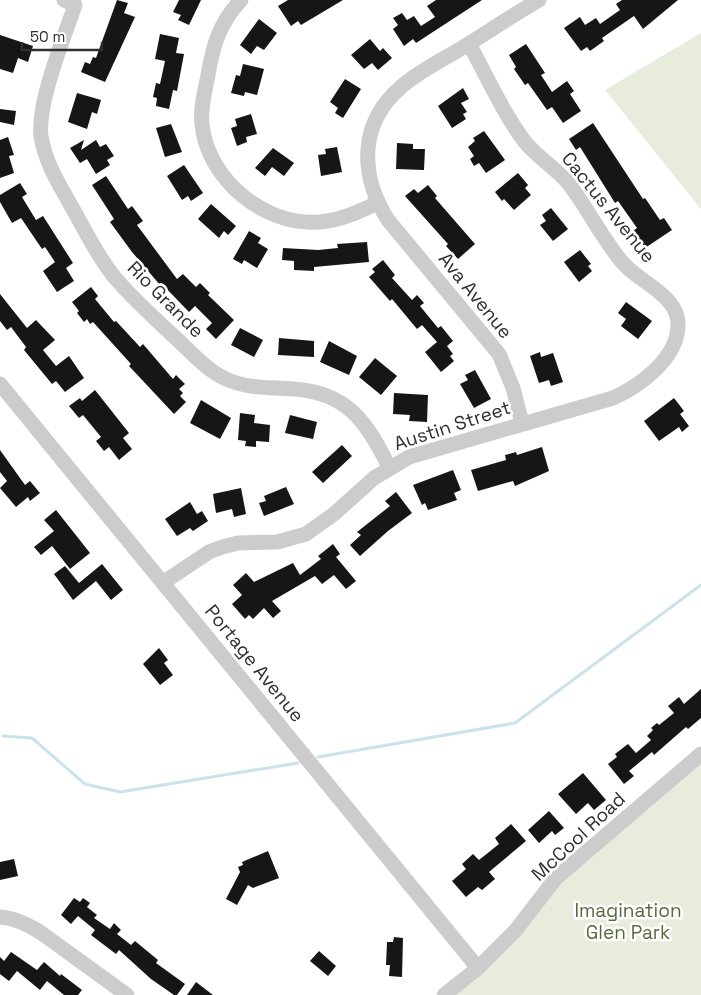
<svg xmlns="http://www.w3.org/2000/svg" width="701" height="995" viewBox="0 0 701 995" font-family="'Space Grotesk',sans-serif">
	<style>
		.green { fill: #e7ecdd }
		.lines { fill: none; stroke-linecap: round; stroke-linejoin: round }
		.stream { stroke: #cae3eb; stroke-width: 3 }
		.building { fill: #161616 }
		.minor { stroke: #ccc; stroke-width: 15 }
		.labels { text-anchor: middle; stroke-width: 5; stroke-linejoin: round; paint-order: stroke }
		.street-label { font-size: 19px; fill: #2f2f2f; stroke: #fff }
		.park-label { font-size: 19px; fill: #586a3d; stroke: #fff }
	</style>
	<rect width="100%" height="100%" fill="#fff"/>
	<g class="green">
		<polygon points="701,33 701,209 605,90"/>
		<polygon points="701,762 701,995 449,995 558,884"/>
	</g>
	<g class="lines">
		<g class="stream">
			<polyline points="3,736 32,738 85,784 120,792 298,763"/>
			<polyline points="318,757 515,723 701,585"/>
		</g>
	</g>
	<g class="building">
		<polygon points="117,0 128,3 124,13 135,17 105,82 81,72 85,62 90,64 93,57 96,58"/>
		<polygon points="179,0 201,0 189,25 178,20 181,15 173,12"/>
		<polygon points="288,0 343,0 301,25 298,21 291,26 278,6"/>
		<polygon points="436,0 482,0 416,43 413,39 404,46 393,29 398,25 393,18 402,13 407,20 414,16 421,26 435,17 427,6"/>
		<polygon points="622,0 678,0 643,29 634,16 602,38 604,41 590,51 587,47 581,51 564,28 580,17 585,25 596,18 600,24 620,10 616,4"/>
		<polygon points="259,19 277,33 264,50 257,46 251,54 240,45"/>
		<polygon points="160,34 179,38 176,53 184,54 177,91 173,90 169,109 156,106 157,98 153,97 156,83 160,84 165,61 155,59"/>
		<polygon points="0,35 33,46 28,62 18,58 13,73 0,69"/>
		<polygon points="370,39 380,51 383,48 392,58 378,70 372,63 364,69 351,55"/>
		<polygon points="526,44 545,73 541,75 552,92 567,81 574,91 570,94 581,111 563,123 552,107 547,110 528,83 525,85 514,69 516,67 509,55"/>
		<polygon points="243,64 264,69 257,95 245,92 244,96 231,93 236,75 240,76"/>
		<polygon points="345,79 361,89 343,118 335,113 338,108 330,102"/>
		<polygon points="463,88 469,99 461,103 467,112 463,114 466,119 452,128 438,106"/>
		<polygon points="77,93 101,100 97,114 92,112 87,129 68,122"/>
		<polygon points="0,109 16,111 14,125 0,122"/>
		<polygon points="251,114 257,134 246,137 247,142 237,146 231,128 237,126 235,119"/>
		<polygon points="593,123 643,199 645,198 660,220 664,218 672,230 645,248 633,231 637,228 618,201 615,203 580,147 576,150 569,139"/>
		<polygon points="171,124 182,152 165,157 156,128"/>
		<polygon points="484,131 505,160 486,173 479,163 474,166 470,159 474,156 468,147 475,141 473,138"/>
		<polygon points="8,137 14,155 9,156 14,173 0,178 0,140"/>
		<polygon points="84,140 81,150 96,140 100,147 106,144 114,156 107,160 110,165 96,174 87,159 80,163 70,148"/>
		<polygon points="397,143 413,144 413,149 425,149 424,170 396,169"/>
		<polygon points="337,147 342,172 321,176 318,155 326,154 325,149"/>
		<polygon points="273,148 294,163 284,176 272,167 265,176 255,168"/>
		<polygon points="184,165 203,193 191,201 188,196 182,200 167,176"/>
		<polygon points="518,173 528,185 525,188 531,195 514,210 504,199 502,201 495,192"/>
		<polygon points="106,176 128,209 132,206 143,221 137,225 177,279 183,274 196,287 200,283 210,293 208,295 234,320 216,339 206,329 212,323 195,306 189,312 161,283 160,285 132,252 110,222 114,219 92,185"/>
		<polygon points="20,183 27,194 22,197 36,220 43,216 73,263 66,268 74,281 57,292 43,271 55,262 45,247 42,249 21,218 12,223 0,202 0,195"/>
		<polygon points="428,185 437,196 435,198 475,244 458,259 446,246 448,244 405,196 414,189 418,193"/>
		<polygon points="211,204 236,226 228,235 224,231 219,238 198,219"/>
		<polygon points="551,208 568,229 553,241 540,225 546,221 542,215"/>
		<polygon points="249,231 261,238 258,243 268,249 257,268 244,260 242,264 233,259"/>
		<polygon points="367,242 369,262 314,267 314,271 294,270 294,261 282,260 283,248 318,250 338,248 337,244"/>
		<polygon points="580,250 591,264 588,266 592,271 579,282 564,262"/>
		<polygon points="383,260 395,275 392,278 412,300 417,295 424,303 420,306 438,328 441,326 453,341 447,346 453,354 450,356 454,361 441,372 425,352 437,342 422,325 417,329 392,299 390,301 369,277 375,272 372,269"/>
		<polygon points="91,287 98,296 95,299 114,322 116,321 140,347 143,344 173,379 176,375 185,384 179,389 183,393 180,396 186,402 174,414 129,366 131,364 93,322 90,324 87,319 84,322 77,313 79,311 72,302"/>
		<polygon points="0,294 27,328 36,320 55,340 43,350 56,366 69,356 84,378 65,392 56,381 52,384 24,350 26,347 11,327 7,330 0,321"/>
		<polygon points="626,302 652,321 638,339 621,326 626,319 618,313"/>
		<polygon points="240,328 263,340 254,357 231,345"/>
		<polygon points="279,338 314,341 314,357 278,355"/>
		<polygon points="329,341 357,356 349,375 320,362"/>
		<polygon points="540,352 541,357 553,353 563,382 551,386 549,380 539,383 530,356"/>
		<polygon points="375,358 397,376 381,395 359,377"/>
		<polygon points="475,370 491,399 474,408 460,384 468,380 465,375"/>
		<polygon points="95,390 129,433 123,438 132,449 119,460 109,447 104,451 96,441 101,437 83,415 79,418 69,406 80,398 82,401"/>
		<polygon points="394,393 428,395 427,422 409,421 410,415 393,414"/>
		<polygon points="674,398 684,411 680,414 689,426 682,432 679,427 659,441 644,421"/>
		<polygon points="201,400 231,418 220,439 190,423"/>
		<polygon points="240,413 255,415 254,423 270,425 269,442 256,441 256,447 245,446 246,441 238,440"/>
		<polygon points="290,415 317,422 313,439 285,433"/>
		<polygon points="342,445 352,456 323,483 312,472"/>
		<polygon points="542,447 549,471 515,486 513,481 478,491 471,470 506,460 505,455 516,452 517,455"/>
		<polygon points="0,450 25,485 30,481 40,493 30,501 28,497 16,507 0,488 7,481 0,472"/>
		<polygon points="453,470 461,490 454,493 457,500 428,510 425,503 422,505 413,485"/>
		<polygon points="286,487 294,504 264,516 259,503 266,501 264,496"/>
		<polygon points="241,488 246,514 234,517 232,509 216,513 213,494"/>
		<polygon points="396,492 412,513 388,531 360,556 350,545 361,535 357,532 390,506 385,501"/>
		<polygon points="190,502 197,514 202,511 208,521 193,531 190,528 177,536 165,519"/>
		<polygon points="56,510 90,553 70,569 52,546 41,555 34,547 54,531 44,520"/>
		<polygon points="333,544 340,554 336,557 356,581 346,589 334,575 322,584 315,576 272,601 281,611 273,618 264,608 253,619 249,615 245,619 232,604 242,595 233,585 246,573 254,582 293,563 300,575 321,559 318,556"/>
		<polygon points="102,564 123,590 111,600 96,581 73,600 54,574 65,566 79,583"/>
		<polygon points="159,648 168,660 164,663 173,675 160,685 143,664"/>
		<polygon points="701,689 701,718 688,729 686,727 654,755 652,752 629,771 634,776 624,784 608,764 617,757 615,754 628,744 636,753 651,740 647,736 653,730 651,728 657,723 659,725 674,713 668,706 679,697 684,704"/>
		<polygon points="583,773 606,800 594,810 588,803 576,814 558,794"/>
		<polygon points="549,811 564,828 555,835 552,831 539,843 528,830"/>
		<polygon points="511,824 526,841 489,872 495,879 482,890 478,887 466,897 452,881 466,869 462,864 473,854 479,860 499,844 495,838"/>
		<polygon points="268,851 279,878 253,888 248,885 237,905 226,899 240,872 238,867 243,865 242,862"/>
		<polygon points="14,859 18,876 0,880 0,862"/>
		<polygon points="74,898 80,902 83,898 90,903 87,907 97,915 94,918 110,929 114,923 121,930 117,934 131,945 135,941 158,960 156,963 185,984 177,995 174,995 151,979 119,950 116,954 91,935 95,930 78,916 71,924 61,915"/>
		<polygon points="394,937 403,938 402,977 389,976 390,965 386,965 387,942 393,942"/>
		<polygon points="319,951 336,966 328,976 310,961"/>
		<polygon points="11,952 37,970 44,962 60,976 61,974 82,990 78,995 64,995 47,981 40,990 17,971 9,981 0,974 0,957 4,961"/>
		<polygon points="196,982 213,995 187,995"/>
	</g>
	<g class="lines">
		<g class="minor">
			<path d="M64,0L75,5C64,38 37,103 41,136C45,161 57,181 69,202C83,226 95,252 112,274C132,299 156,319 179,341C193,354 208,371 226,379C248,389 269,387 293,389C347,392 367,422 389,467"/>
			<path d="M241,0C220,22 213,45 208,75C205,91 200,108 202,124C207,179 265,227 320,222C341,220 359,212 377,203"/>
			<polyline points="0,384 478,968"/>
			<path d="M522,423L513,388L499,354L388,220C360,176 358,124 401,87C419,71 442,60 462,48C488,32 513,15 539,0"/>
			<path d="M164,582L209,552L222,547L238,543L277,542L306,534L334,514L374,478L409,457L613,398C640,386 678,358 678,325C679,295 638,282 622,262C602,238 588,209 569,184C556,168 538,158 525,142C503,113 487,76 469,44"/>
			<path d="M0,917C15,918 27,924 40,932L127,995"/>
			<polyline points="444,995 478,968 515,931 556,878 701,754"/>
		</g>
	</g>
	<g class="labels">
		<g class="street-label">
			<text transform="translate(609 207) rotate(51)" y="7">Cactus Avenue</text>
			<text transform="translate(476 295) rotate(51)" y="7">Ava Avenue</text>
			<text transform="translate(166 299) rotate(45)" y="7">Rio Grande</text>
			<text transform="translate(452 425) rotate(-18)" y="7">Austin Street</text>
			<text transform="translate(255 663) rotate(51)" y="7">Portage Avenue</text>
			<text transform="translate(578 836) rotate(-43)" y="7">McCool Road</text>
		</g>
		<g class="park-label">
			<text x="628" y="917">Imagination<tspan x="628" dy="22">Glen Park</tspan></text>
		</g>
	</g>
	<path d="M22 42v8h80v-8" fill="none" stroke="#2f2f2f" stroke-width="2.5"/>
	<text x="30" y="42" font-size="15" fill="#2f2f2f" stroke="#ffffff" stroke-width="4" paint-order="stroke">50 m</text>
</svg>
